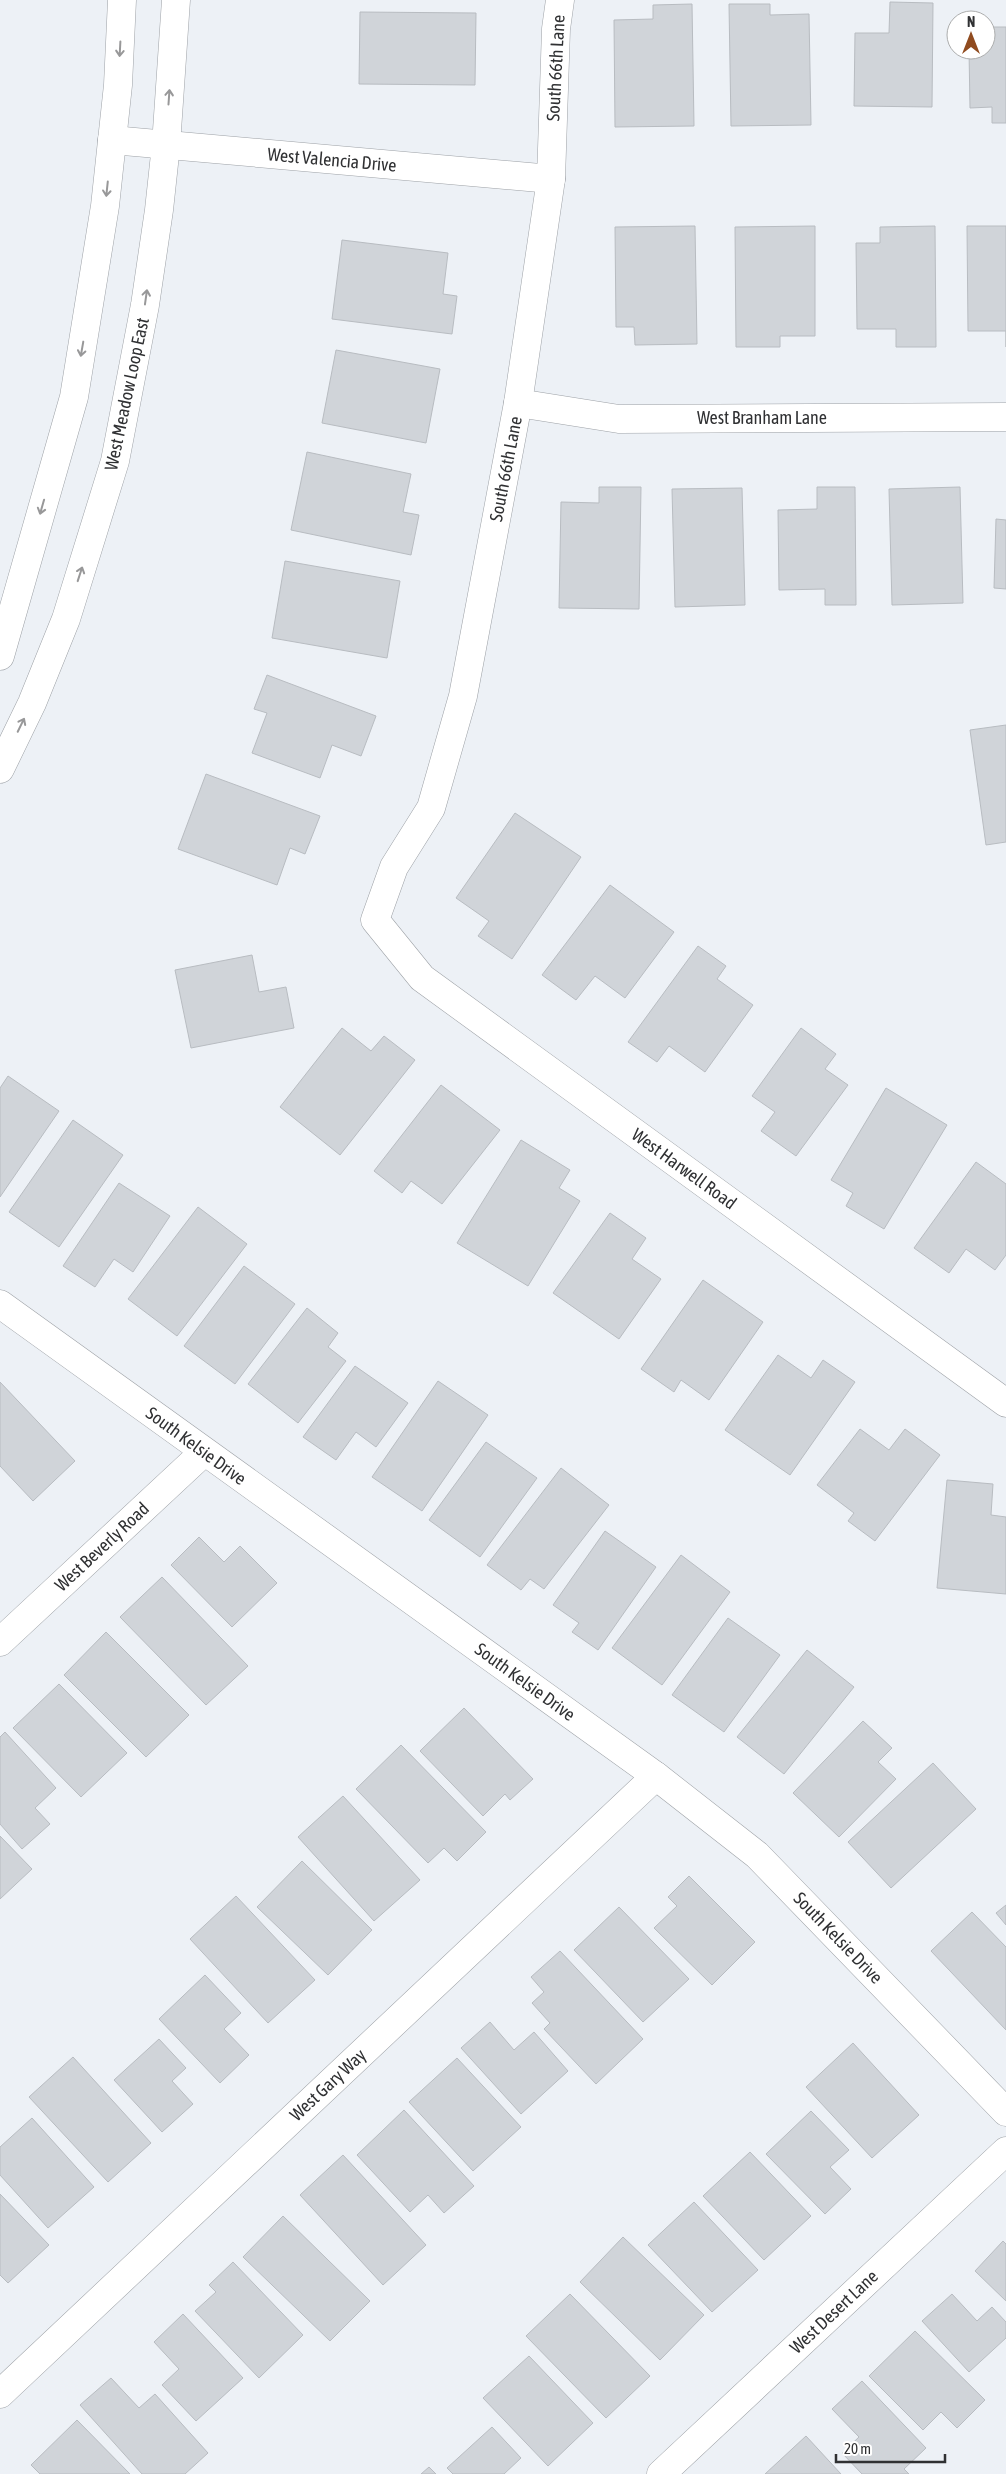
<svg xmlns="http://www.w3.org/2000/svg" width="1006" height="2474" viewBox="0 0 1006 2474" font-family="'Asap Condensed',sans-serif">
	<style>
		.building { fill: #d0d4d9; stroke: #b8bcc1 }
		.lines { fill: none; stroke-linecap: round; stroke-linejoin: round }
		.minor-casing { stroke: #9da1a6; stroke-width: 29 }
		.minor { stroke: #fff; stroke-width: 28 }
		.oneway { stroke: #989899 }
		.labels { text-anchor: middle; stroke-width: 5; stroke-linejoin: round; paint-order: stroke }
		.street-label { font-size: 18px; fill: #303133; stroke: #fff }
	</style>
	<rect width="100%" height="100%" fill="#edf1f6"/>
	<g class="building">
		<polygon points="890,2 933,3 932,107 854,106 855,33 889,33"/>
		<polygon points="692,4 694,126 615,127 614,20 653,19 653,5"/>
		<polygon points="729,4 770,4 770,15 809,14 811,125 731,126"/>
		<polygon points="360,12 476,13 475,85 359,84"/>
		<polygon points="986,27 1006,27 1006,123 992,123 992,107 970,108 969,50 986,50"/>
		<polygon points="695,226 697,344 635,345 634,327 616,327 615,227"/>
		<polygon points="815,226 815,336 780,336 780,347 736,347 735,227"/>
		<polygon points="935,226 936,347 896,347 896,329 857,329 856,243 880,243 880,227"/>
		<polygon points="967,226 1006,226 1006,347 1006,331 968,331"/>
		<polygon points="342,240 448,253 443,294 457,296 452,334 332,319"/>
		<polygon points="336,350 440,369 426,443 322,423"/>
		<polygon points="307,452 411,474 403,512 419,515 411,555 291,530"/>
		<polygon points="599,487 641,487 639,609 559,608 561,502 599,503"/>
		<polygon points="817,487 855,487 856,605 825,605 825,589 779,590 778,510 817,509"/>
		<polygon points="960,487 963,603 892,605 889,489"/>
		<polygon points="742,488 745,605 675,607 672,489"/>
		<polygon points="996,519 1006,520 1006,589 994,588"/>
		<polygon points="285,561 400,581 387,658 272,638"/>
		<polygon points="267,675 376,716 361,756 332,745 320,778 252,753 267,713 254,709"/>
		<polygon points="1006,725 1006,842 986,845 970,730"/>
		<polygon points="206,774 320,816 305,854 290,848 277,885 178,849"/>
		<polygon points="515,813 581,857 512,959 478,936 489,921 456,898"/>
		<polygon points="610,885 674,932 625,998 595,976 576,1000 542,975"/>
		<polygon points="698,946 726,966 717,979 753,1005 705,1072 669,1046 657,1062 628,1042"/>
		<polygon points="252,955 259,992 286,987 294,1028 191,1048 175,970"/>
		<polygon points="342,1028 371,1051 384,1036 415,1060 340,1155 280,1107"/>
		<polygon points="801,1028 836,1054 825,1069 848,1085 796,1156 761,1131 775,1112 752,1096"/>
		<polygon points="8,1076 59,1111 0,1197 0,1088"/>
		<polygon points="441,1085 500,1130 442,1204 411,1181 402,1193 374,1171"/>
		<polygon points="886,1088 947,1125 884,1229 846,1206 853,1193 831,1180"/>
		<polygon points="73,1120 123,1155 59,1247 9,1212"/>
		<polygon points="521,1140 570,1170 559,1188 580,1201 528,1286 457,1243"/>
		<polygon points="976,1162 1006,1184 1006,1255 995,1270 966,1249 949,1273 914,1248"/>
		<polygon points="119,1183 170,1216 133,1272 114,1259 95,1287 63,1266"/>
		<polygon points="198,1207 247,1244 177,1336 128,1299"/>
		<polygon points="610,1213 646,1238 632,1259 661,1279 619,1339 553,1293"/>
		<polygon points="244,1266 295,1304 235,1384 184,1346"/>
		<polygon points="703,1280 763,1322 709,1400 681,1380 674,1392 641,1369"/>
		<polygon points="307,1308 338,1333 328,1347 346,1361 298,1423 248,1384"/>
		<polygon points="778,1355 811,1378 823,1360 855,1382 790,1475 725,1430"/>
		<polygon points="355,1366 408,1403 376,1447 356,1432 336,1460 303,1437"/>
		<polygon points="438,1381 488,1415 422,1511 372,1477"/>
		<polygon points="0,1382 75,1461 33,1501 0,1466"/>
		<polygon points="860,1429 889,1450 905,1429 940,1455 875,1541 848,1521 854,1513 817,1485"/>
		<polygon points="486,1442 537,1478 480,1557 429,1520"/>
		<polygon points="561,1468 609,1505 544,1589 530,1579 521,1590 487,1565"/>
		<polygon points="947,1480 993,1484 991,1515 1006,1517 1006,1594 937,1588"/>
		<polygon points="605,1531 656,1567 598,1650 572,1632 579,1623 553,1605"/>
		<polygon points="199,1537 224,1562 240,1546 277,1583 232,1627 171,1565"/>
		<polygon points="681,1555 730,1592 662,1685 612,1648"/>
		<polygon points="162,1577 248,1666 206,1705 120,1617"/>
		<polygon points="728,1618 780,1655 724,1732 672,1695"/>
		<polygon points="106,1632 189,1715 146,1757 64,1675"/>
		<polygon points="807,1650 854,1687 784,1774 737,1737"/>
		<polygon points="59,1684 127,1753 81,1797 13,1728"/>
		<polygon points="464,1708 533,1779 510,1800 505,1794 483,1816 420,1751"/>
		<polygon points="863,1721 892,1748 878,1762 896,1779 839,1837 793,1793"/>
		<polygon points="5,1732 56,1788 35,1808 50,1824 22,1849 0,1824 0,1737"/>
		<polygon points="401,1745 486,1832 457,1861 444,1848 428,1863 356,1789"/>
		<polygon points="933,1763 976,1809 891,1888 848,1842"/>
		<polygon points="343,1796 420,1880 374,1921 298,1837"/>
		<polygon points="0,1836 32,1869 0,1899"/>
		<polygon points="302,1861 372,1930 328,1975 257,1907"/>
		<polygon points="689,1876 755,1942 712,1985 654,1928 677,1906 668,1897"/>
		<polygon points="236,1896 315,1980 268,2023 190,1939"/>
		<polygon points="1006,1905 1006,1925 996,1913"/>
		<polygon points="619,1907 689,1979 643,2022 574,1950"/>
		<polygon points="972,1912 1006,1947 1006,2030 931,1951"/>
		<polygon points="560,1951 643,2039 596,2084 544,2029 550,2023 532,2003 544,1992 531,1977"/>
		<polygon points="205,1975 241,2013 224,2029 249,2055 220,2083 159,2019"/>
		<polygon points="490,2022 514,2050 534,2032 568,2071 521,2114 461,2048"/>
		<polygon points="159,2039 186,2068 172,2081 193,2104 162,2132 114,2080"/>
		<polygon points="853,2043 919,2115 872,2158 806,2087"/>
		<polygon points="73,2057 151,2143 108,2182 29,2097"/>
		<polygon points="457,2058 521,2127 473,2171 409,2102"/>
		<polygon points="404,2110 474,2186 444,2213 428,2195 410,2212 357,2155"/>
		<polygon points="811,2111 849,2150 830,2167 851,2189 825,2214 766,2154"/>
		<polygon points="32,2118 94,2187 48,2228 0,2175 0,2147"/>
		<polygon points="750,2152 811,2216 764,2260 703,2196"/>
		<polygon points="343,2155 426,2245 383,2285 300,2195"/>
		<polygon points="0,2194 49,2245 8,2283 0,2275"/>
		<polygon points="694,2202 758,2270 712,2312 648,2245"/>
		<polygon points="283,2216 370,2301 330,2341 243,2257"/>
		<polygon points="623,2237 704,2315 660,2360 580,2282"/>
		<polygon points="1003,2241 1006,2244 1006,2301 975,2271"/>
		<polygon points="233,2262 303,2335 259,2378 195,2311 216,2292 209,2285"/>
		<polygon points="570,2294 650,2376 606,2418 526,2336"/>
		<polygon points="952,2294 977,2321 992,2307 1006,2322 1006,2338 969,2372 922,2321"/>
		<polygon points="183,2314 243,2378 196,2421 162,2385 179,2369 154,2342"/>
		<polygon points="915,2331 985,2400 957,2428 941,2412 923,2430 869,2376"/>
		<polygon points="529,2356 593,2423 548,2466 483,2398"/>
		<polygon points="111,2378 139,2408 155,2394 208,2453 185,2474 142,2474 80,2405"/>
		<polygon points="862,2381 926,2448 904,2469 909,2474 862,2474 842,2453 859,2437 832,2409"/>
		<polygon points="77,2420 130,2474 40,2474 31,2465"/>
		<polygon points="492,2427 521,2458 504,2474 453,2474 447,2468"/>
		<polygon points="806,2436 841,2474 765,2474"/>
		<polygon points="429,2467 436,2474 421,2474"/>
	</g>
	<g class="lines">
		<defs>
			<g id="minor">
				<polyline points="560,0 556,29 551,179 518,403 463,696 431,808 394,867 375,920 422,978 1006,1403"/>
				<polyline points="112,140 551,179"/>
				<polyline points="518,403 619,419 1006,417"/>
				<polyline points="0,656 74,397 105,206 118,85 122,0"/>
				<polyline points="0,769 32,703 66,619 115,461 145,305 159,210 166,145 176,0"/>
				<polyline points="0,1304 656,1776 757,1855 1006,2112"/>
				<polyline points="0,1642 204,1452"/>
				<polyline points="0,2394 656,1776"/>
				<polyline points="661,2474 1006,2151"/>
			</g>
		</defs>
		<use href="#minor" class="minor-casing"/>
		<use href="#minor" class="minor"/>
	</g>
	<defs><path id="oneway-shaft" d="M-6 0H5M1.5-3L5.5 0L1.5 3" fill="none" stroke-width="1.6" stroke-linecap="round" stroke-linejoin="round" transform="scale(1.25)"/></defs>
	<g class="oneway">
		<use href="#oneway-shaft" transform="translate(120 49) rotate(93)"/>
		<use href="#oneway-shaft" transform="translate(169 97) rotate(-86)"/>
		<use href="#oneway-shaft" transform="translate(107 189) rotate(96)"/>
		<use href="#oneway-shaft" transform="translate(146 297) rotate(-82)"/>
		<use href="#oneway-shaft" transform="translate(82 349) rotate(100)"/>
		<use href="#oneway-shaft" transform="translate(42 507) rotate(106)"/>
		<use href="#oneway-shaft" transform="translate(80 574) rotate(-72)"/>
		<use href="#oneway-shaft" transform="translate(21 725) rotate(-64)"/>
	</g>
	<g class="labels">
		<g class="street-label">
			<text transform="translate(556 68) rotate(-87)" y="6">South 66th Lane</text>
			<text transform="translate(332 160) rotate(5)" y="6">West Valencia Drive</text>
			<text transform="translate(127 394) rotate(-78)" y="6">West Meadow Loop East</text>
			<text x="762" y="424">West Branham Lane</text>
			<text transform="translate(506 469) rotate(-79)" y="6">South 66th Lane</text>
			<text transform="translate(684 1169) rotate(36)" y="6">West Harwell Road</text>
			<text transform="translate(196 1446) rotate(36)" y="6">South Kelsie Drive</text>
			<text transform="translate(102 1547) rotate(-43)" y="6">West Beverly Road</text>
			<text transform="translate(525 1682) rotate(36)" y="6">South Kelsie Drive</text>
			<text transform="translate(838 1938) rotate(46)" y="6">South Kelsie Drive</text>
			<text transform="translate(328 2085) rotate(-43)" y="6">West Gary Way</text>
			<text transform="translate(834 2312) rotate(-43)" y="6">West Desert Lane</text>
		</g>
	</g>
	<g transform="translate(971 35)"><circle r="24" fill="#ffffff" stroke="#acadad"/>
	<path d="M0-4L9 19L0 12L-9 19Z" fill="#904b1f"/>
	<text y="-8" font-size="14" font-weight="bold" text-anchor="middle" fill="#303133">N</text>
	</g>
	<path d="M836 2454v8h109v-8" fill="none" stroke="#303133" stroke-width="2.5"/>
	<text x="844" y="2454" font-size="15" fill="#303133" stroke="#ffffff" stroke-width="4" paint-order="stroke">20 m</text>
</svg>
